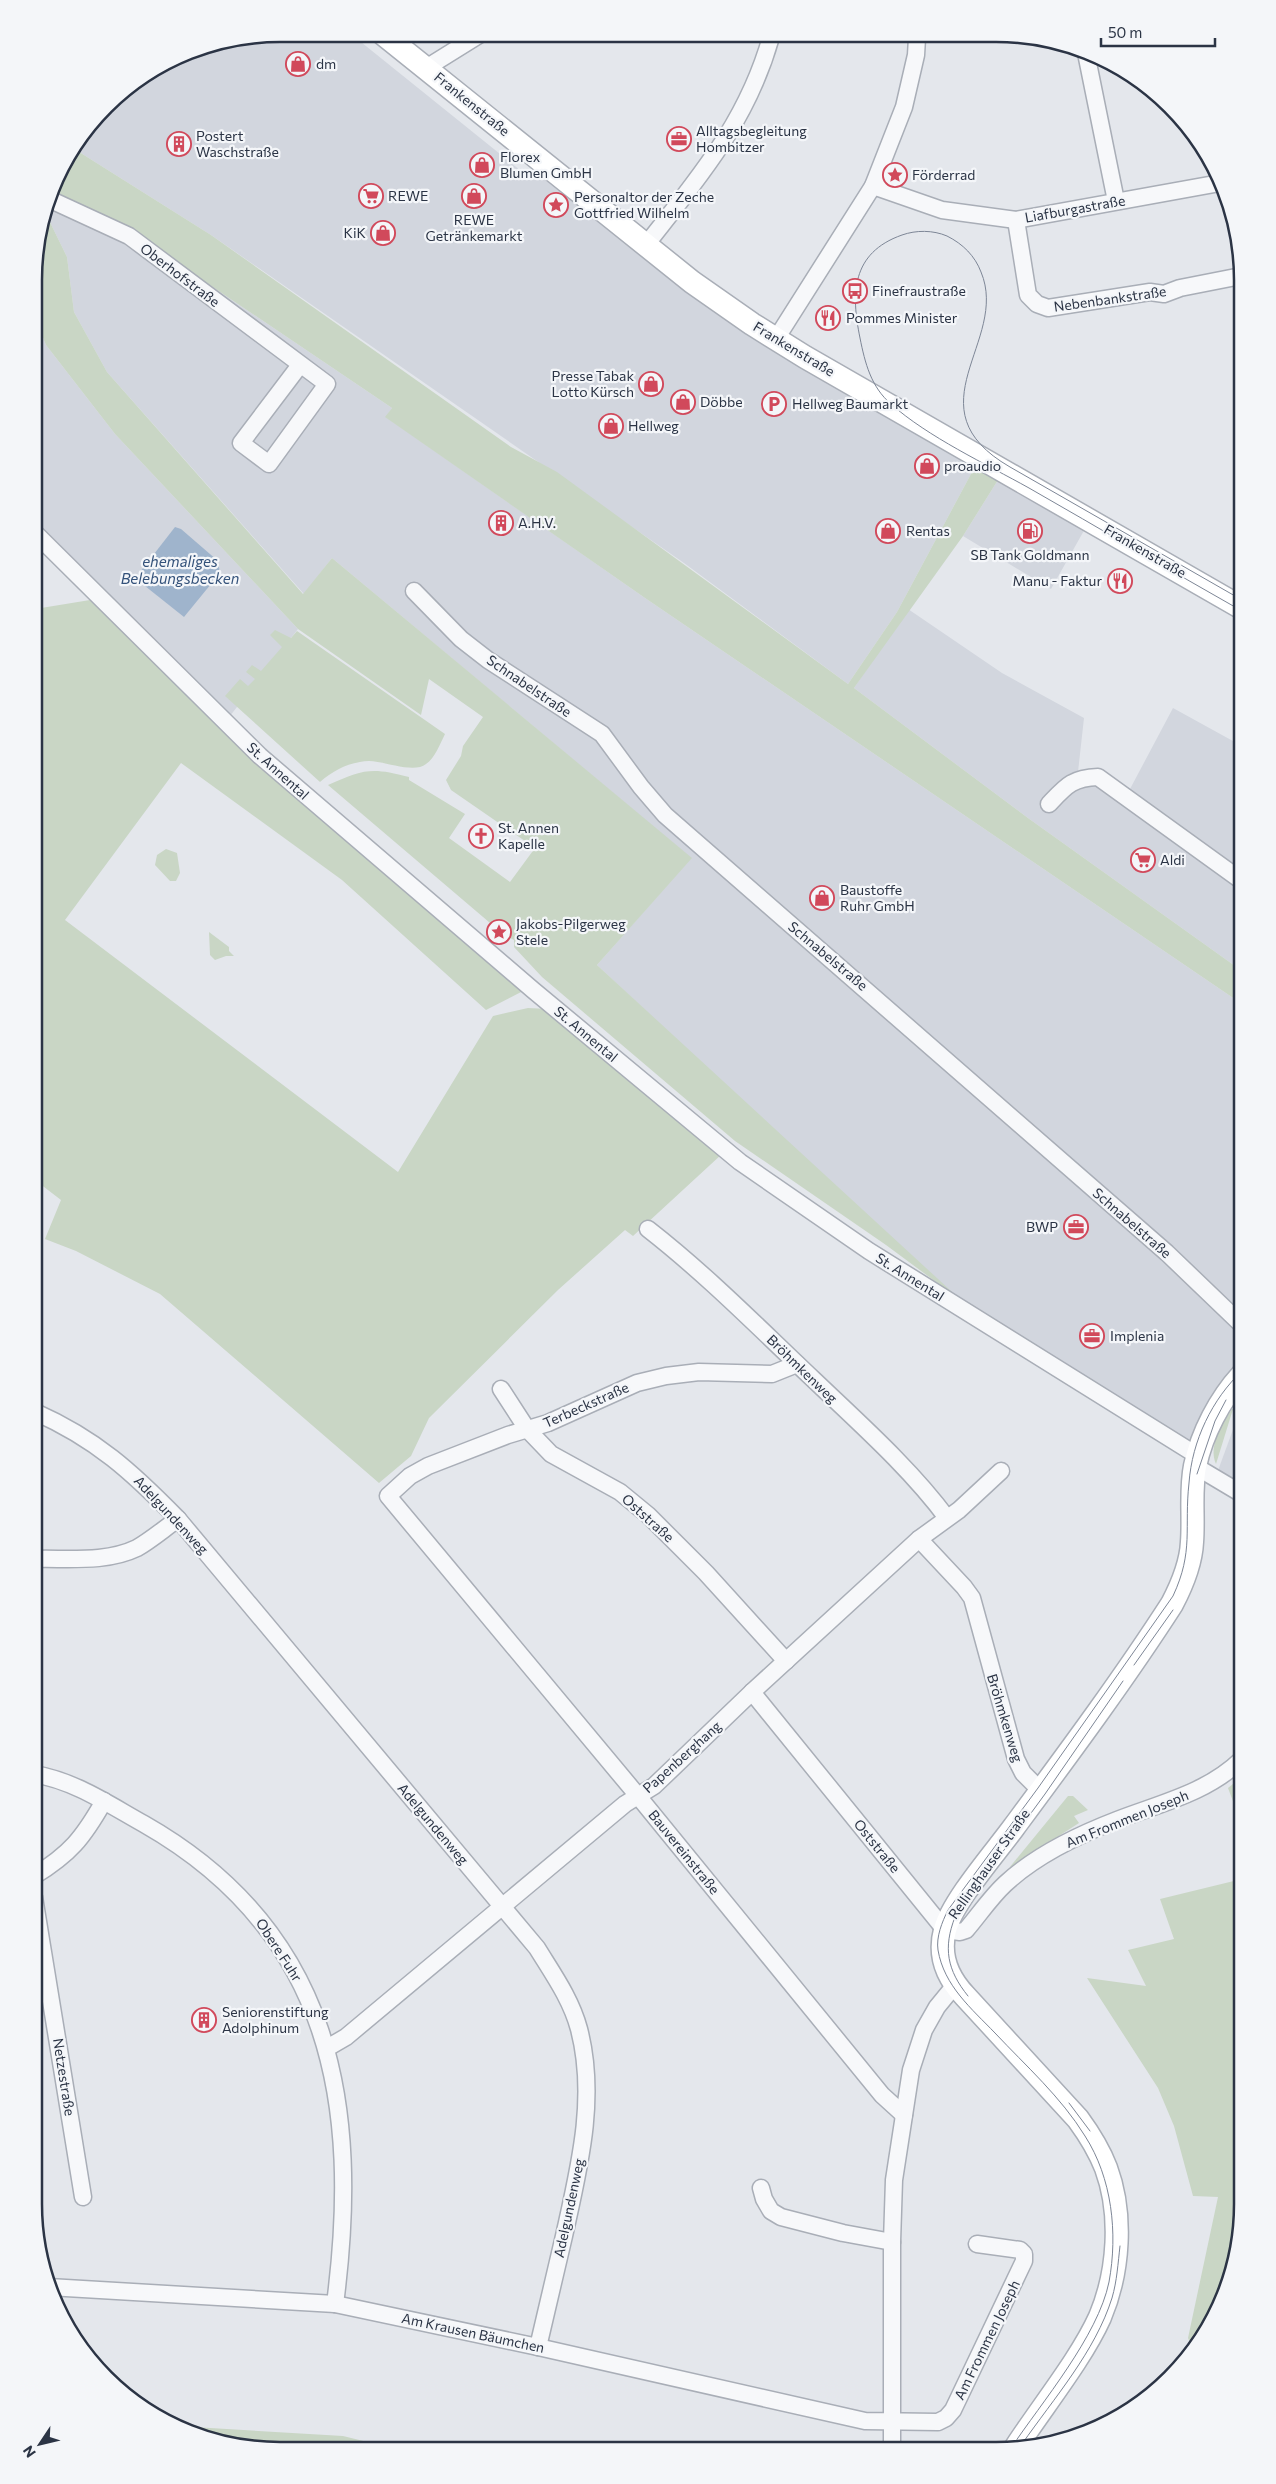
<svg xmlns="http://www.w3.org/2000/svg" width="1276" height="2484" viewBox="0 0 1276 2484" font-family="Commissioner,sans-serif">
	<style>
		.built { fill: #d2d6de }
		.green { fill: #c9d6c5 }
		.water { fill: #9fb4cc }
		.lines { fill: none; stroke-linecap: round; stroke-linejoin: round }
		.street-casing { stroke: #a9aeb7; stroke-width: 19 }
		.secondary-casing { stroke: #a9aeb7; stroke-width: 25 }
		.street { stroke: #f7f8fa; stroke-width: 16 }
		.secondary { stroke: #fff; stroke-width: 22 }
		.tram { stroke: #7d8696; stroke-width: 1 }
		.labels { text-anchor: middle; stroke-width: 4.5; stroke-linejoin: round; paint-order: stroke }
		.poi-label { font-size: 14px; fill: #2b3445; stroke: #f4f6f9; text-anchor: start }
		.street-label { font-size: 14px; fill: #2b3445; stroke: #f4f6f9 }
		.water-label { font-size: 15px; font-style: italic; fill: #34527a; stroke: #f4f6f9 }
		.rim { fill: none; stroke: #2b3445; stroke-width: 2.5 }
	</style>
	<rect width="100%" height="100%" fill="#e4e7ec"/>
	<g class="built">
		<polygon points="281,34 351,34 531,179 545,164 691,283 979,459 897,612 848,684 684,563 211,235 76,150 118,95 186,52"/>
		<polygon points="52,196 192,273 392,408 386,417 645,598 1242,1004 1242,1372 1196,1453 971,1315 597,965 691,858 332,558 304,594 107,372 74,312 67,257 46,214"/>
		<polygon points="36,321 46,345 115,434 298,629 226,721 36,533"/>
		<polygon points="1003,472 1090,520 1051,589 963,536"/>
		<polygon points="908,609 1002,673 1084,718 1078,772 1098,771 1130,789 1173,708 1242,746 1242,971 1028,818 854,688"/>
		<polygon points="1242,1405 1242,1492 1216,1476"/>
	</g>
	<g class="green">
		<polygon points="76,150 211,235 511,447 557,472 848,684 897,612 979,459 1003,472 963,536 854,688 1028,818 1242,971 1242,1004 645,598 385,417 392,408 192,273 52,196 59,171"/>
		<path d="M46,214L67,257L74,312L107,372L303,594L332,558L692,858L597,965L963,1302L886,1245L735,1141L542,977L514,947V940L503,934L328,785C363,769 372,767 409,777V780L465,814L449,838L510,882L535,848L451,790L446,780L461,756L463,746L483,717L429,679L421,715L298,629L115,434L46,345L36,321V249Z"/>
		<polygon points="90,600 185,692 525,990 486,1010 342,880 181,763 65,920 398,1172 493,1016 528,1008 548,1009 722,1154 633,1236 625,1230 558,1290 429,1418 411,1456 379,1483 160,1294 76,1251 45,1239 61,1200 35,1180 35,609"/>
		<path d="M275,630L291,638L297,631L445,734C440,744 435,758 426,764C414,774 384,761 369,761C349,762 334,770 320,782L225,696L240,679L248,686L255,679L246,672L252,665L261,671L282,647L270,635Z"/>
		<polygon points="166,849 177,853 180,873 176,881 170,881 155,865 157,855"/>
		<polygon points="209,932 229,947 229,951 234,956 226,956 215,960 210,955"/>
		<path d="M1232,1409H1233L1216,1464C1208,1445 1222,1425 1232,1409Z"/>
		<polygon points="1239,1779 1242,1784 1242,1825 1228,1788"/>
		<polygon points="1068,1796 1073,1796 1088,1810 1074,1816 1079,1823 1009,1868"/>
		<polygon points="1242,1879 1242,2220 1224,2298 1193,2350 1188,2338 1218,2197 1193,2196 1174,2126 1158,2088 1087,1978 1146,1986 1128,1950 1174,1939 1160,1899"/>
		<polygon points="177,2426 343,2436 396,2449 248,2448 186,2431"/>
	</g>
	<polygon class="water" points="175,527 181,529 218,561 220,573 184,617 140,582 137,576"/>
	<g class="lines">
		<defs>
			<g id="street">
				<polyline points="1086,53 1116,201"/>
				<polyline points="426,68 479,35"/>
				<polyline points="873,186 942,210 1016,220 1220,183"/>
				<polyline points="51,200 129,236 327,384 269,464 241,443 300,365"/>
				<polyline points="1016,220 1028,295 1037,304 1048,308 1150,292 1164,294 1180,288 1241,276"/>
				<path d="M646,245C699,177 747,122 771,37"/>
				<polyline points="776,339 873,186 904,107 916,55 917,38"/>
				<polyline points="36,534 260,756 533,990 740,1162 869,1251 1198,1456"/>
				<polyline points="414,591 461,639 488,660 602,734 641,787 665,815 1167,1253 1242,1325"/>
				<path d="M1049,804C1066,786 1072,778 1098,777L1242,881"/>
				<path d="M648,1229C707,1275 759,1328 813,1379C858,1422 911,1469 947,1518"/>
				<polyline points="797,1364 772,1374 699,1372 666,1376 637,1383 548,1423 508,1435 428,1466 410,1476 388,1496 638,1796 882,2095 904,2115"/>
				<polyline points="501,1389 527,1429 551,1454 620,1492 648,1515 706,1573 786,1661"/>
				<path d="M35,1412C96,1439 132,1472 178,1519L537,1948C553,1974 571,1999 579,2029C597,2098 579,2168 564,2236C555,2273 547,2310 538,2347"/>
				<polyline points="1195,1466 1242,1494"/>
				<polyline points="919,1539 964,1587 972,1598 1016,1759 1023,1773 1041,1791"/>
				<path d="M34,1559C68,1558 106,1563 137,1548C151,1540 165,1528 178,1519"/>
				<path d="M752,1692L945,1930L960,1932L966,1930C979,1915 990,1898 1005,1884C1036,1855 1078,1835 1117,1820C1161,1803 1207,1793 1242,1759"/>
				<path d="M34,1774C75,1781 108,1804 144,1824C332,1931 361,2104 335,2304"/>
				<path d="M34,1876C70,1854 83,1838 104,1801"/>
				<polyline points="34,1897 83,2197"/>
				<polyline points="327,2048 346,2037 625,1804 654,1786 752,1692 919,1539 959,1510 1001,1471"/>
				<polyline points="761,2188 764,2199 771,2211 781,2217 843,2233 892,2242"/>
				<polyline points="49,2287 335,2304 538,2347 865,2421 938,2422 946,2418 953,2410 1024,2261 1024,2254 1020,2250 977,2244"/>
				<polyline points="892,2450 892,2242 894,2180 911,2070 924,2030 937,2007 955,1985"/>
			</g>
			<g id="secondary">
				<polyline points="383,34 692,282 752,324 805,357 1242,608"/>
				<path d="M1016,2447C1042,2407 1081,2359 1100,2317C1119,2272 1123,2214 1106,2168C1099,2150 1089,2134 1078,2119L965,1996C948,1978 938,1956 945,1930C952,1902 995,1853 1014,1827C1068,1754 1123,1680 1172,1604C1182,1585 1191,1564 1192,1542C1194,1517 1190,1491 1195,1466C1202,1433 1220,1399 1242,1375"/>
			</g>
		</defs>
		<use href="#street" class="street-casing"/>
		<use href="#secondary" class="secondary-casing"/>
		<use href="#street" class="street"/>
		<use href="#secondary" class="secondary"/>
		<g class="tram">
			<path d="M1242,611C1171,571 1101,529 1029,488C986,464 928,437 891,404C871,387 865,363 860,338C851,294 851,253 902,235C916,230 933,230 947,236C963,244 975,256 981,272C1010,341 908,408 1010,467L1242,600"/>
			<polyline points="1197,1474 1215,1421 1226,1400"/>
			<polyline points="1134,1665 1173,1610"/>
			<path d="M968,1996C947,1970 943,1948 955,1917L1045,1794L1123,1681"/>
			<polyline points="1069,2103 1090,2131"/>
			<path d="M1022,2444C1054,2398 1095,2352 1112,2298C1117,2281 1118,2263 1120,2246"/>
			<path d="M1011,2448C1042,2402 1098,2336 1109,2282C1118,2233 1112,2178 1085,2136C1061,2097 1026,2066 995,2033C972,2009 944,1986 938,1950C936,1937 942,1922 948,1910L1038,1788L1173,1596C1194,1551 1184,1528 1189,1483C1192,1441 1212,1399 1242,1371"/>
		</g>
	</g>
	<defs>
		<symbol id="shop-ring" viewBox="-11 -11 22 22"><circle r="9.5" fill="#f4f6f9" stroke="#d1495b" stroke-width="1.5"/><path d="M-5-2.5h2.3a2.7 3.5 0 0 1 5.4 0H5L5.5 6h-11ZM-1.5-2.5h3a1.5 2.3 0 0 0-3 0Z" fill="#d1495b"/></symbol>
		<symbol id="office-ring" viewBox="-11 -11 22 22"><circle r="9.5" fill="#f4f6f9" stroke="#d1495b" stroke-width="1.5"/><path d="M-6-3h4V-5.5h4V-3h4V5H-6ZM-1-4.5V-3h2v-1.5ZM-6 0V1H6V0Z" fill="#d1495b"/></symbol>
		<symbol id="building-ring" viewBox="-11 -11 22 22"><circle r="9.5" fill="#f4f6f9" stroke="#d1495b" stroke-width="1.5"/><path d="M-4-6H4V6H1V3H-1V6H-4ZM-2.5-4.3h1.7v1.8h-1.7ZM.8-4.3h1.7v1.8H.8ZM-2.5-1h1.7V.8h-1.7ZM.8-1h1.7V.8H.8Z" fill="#d1495b"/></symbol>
		<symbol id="sight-ring" viewBox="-11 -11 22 22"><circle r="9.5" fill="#f4f6f9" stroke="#d1495b" stroke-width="1.5"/><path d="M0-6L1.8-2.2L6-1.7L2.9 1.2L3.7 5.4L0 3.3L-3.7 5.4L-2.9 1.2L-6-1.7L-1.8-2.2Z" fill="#d1495b"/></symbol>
		<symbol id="supermarket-ring" viewBox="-11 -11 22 22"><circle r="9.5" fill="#f4f6f9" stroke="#d1495b" stroke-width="1.5"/><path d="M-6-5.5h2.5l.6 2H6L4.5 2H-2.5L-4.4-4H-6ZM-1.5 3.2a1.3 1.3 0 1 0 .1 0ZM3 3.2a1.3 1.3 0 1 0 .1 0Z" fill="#d1495b"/></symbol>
		<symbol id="bus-ring" viewBox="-11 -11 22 22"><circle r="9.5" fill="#f4f6f9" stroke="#d1495b" stroke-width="1.5"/><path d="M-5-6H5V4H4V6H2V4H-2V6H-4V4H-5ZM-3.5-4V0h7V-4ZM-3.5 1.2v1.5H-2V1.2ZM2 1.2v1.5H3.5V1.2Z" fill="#d1495b"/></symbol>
		<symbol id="restaurant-ring" viewBox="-11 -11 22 22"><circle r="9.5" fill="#f4f6f9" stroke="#d1495b" stroke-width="1.5"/><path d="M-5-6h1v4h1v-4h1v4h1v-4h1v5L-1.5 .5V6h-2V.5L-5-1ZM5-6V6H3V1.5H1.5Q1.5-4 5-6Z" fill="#d1495b"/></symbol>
		<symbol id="parking-ring" viewBox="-11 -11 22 22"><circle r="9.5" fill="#f4f6f9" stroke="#d1495b" stroke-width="1.5"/><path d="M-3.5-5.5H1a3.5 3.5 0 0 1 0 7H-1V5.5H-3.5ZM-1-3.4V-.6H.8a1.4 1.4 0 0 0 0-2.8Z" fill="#d1495b"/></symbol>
		<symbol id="fuel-ring" viewBox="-11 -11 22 22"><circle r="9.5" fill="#f4f6f9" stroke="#d1495b" stroke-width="1.5"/><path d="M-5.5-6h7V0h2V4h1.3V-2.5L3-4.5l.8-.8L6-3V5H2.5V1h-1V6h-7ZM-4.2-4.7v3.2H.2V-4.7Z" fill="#d1495b"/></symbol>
		<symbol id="church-ring" viewBox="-11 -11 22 22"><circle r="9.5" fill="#f4f6f9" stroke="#d1495b" stroke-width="1.5"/><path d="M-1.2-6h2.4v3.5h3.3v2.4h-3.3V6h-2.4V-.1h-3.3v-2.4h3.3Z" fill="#d1495b"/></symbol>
	</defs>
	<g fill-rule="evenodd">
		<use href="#shop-ring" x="284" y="50" width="28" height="28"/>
		<use href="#office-ring" x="665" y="125" width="28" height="28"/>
		<use href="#building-ring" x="165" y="130" width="28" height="28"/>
		<use href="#shop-ring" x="468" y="151" width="28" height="28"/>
		<use href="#sight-ring" x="881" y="161" width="28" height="28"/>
		<use href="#supermarket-ring" x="357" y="182" width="28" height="28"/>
		<use href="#shop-ring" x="460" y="182" width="28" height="28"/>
		<use href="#sight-ring" x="542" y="191" width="28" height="28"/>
		<use href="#shop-ring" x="369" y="219" width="28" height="28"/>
		<use href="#bus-ring" x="841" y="277" width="28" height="28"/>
		<use href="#restaurant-ring" x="814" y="304" width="28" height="28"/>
		<use href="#shop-ring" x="637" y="370" width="28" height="28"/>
		<use href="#shop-ring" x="669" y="388" width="28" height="28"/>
		<use href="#parking-ring" x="760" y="390" width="28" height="28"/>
		<use href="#shop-ring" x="597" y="412" width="28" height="28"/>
		<use href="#shop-ring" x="913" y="452" width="28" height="28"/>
		<use href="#building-ring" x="487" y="509" width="28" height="28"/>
		<use href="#shop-ring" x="874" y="517" width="28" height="28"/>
		<use href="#fuel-ring" x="1016" y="517" width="28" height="28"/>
		<use href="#restaurant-ring" x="1106" y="567" width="28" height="28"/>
		<use href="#church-ring" x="467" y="822" width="28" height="28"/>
		<use href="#supermarket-ring" x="1129" y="846" width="28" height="28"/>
		<use href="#shop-ring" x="808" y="884" width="28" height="28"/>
		<use href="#sight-ring" x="485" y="918" width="28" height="28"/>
		<use href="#office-ring" x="1062" y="1213" width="28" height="28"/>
		<use href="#office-ring" x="1078" y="1322" width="28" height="28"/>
		<use href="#building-ring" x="190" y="2006" width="28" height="28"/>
	</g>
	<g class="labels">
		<g class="poi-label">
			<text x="316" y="69">dm</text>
			<text x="696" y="136">Alltagsbegleitung<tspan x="696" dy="16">Hombitzer</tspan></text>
			<text x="196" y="141">Postert<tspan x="196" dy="16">Waschstraße</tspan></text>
			<text x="500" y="162">Florex<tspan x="500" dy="16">Blumen GmbH</tspan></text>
			<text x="912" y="180">Förderrad</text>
			<text x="388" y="201">REWE</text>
			<text x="574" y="202">Personaltor der Zeche<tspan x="574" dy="16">Gottfried Wilhelm</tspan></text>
			<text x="474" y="225" text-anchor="middle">REWE<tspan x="474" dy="16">Getränkemarkt</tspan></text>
			<text x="366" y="238" text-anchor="end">KiK</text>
			<text x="872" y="296">Finefraustraße</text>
			<text x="846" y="323">Pommes Minister</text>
			<text x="634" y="381" text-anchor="end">Presse Tabak<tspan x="634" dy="16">Lotto Kürsch</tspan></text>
			<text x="700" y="407">Döbbe</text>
			<text x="792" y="409">Hellweg Baumarkt</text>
			<text x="628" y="431">Hellweg</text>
			<text x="944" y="471">proaudio</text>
			<text x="518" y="528">A.H.V.</text>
			<text x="906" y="536">Rentas</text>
			<text x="1030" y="560" text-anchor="middle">SB Tank Goldmann</text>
			<text x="1102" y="586" text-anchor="end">Manu - Faktur</text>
			<text x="498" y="833">St. Annen<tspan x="498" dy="16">Kapelle</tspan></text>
			<text x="1160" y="865">Aldi</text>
			<text x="840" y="895">Baustoffe<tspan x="840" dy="16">Ruhr GmbH</tspan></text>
			<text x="516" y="929">Jakobs-Pilgerweg<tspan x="516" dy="16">Stele</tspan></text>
			<text x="1058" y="1232" text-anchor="end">BWP</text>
			<text x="1110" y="1341">Implenia</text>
			<text x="222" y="2017">Seniorenstiftung<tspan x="222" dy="16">Adolphinum</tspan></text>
		</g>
		<g class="street-label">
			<text transform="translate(472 104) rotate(39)" y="5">Frankenstraße</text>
			<text transform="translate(1075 209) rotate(-10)" y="5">Liafburgastraße</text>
			<text transform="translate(180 275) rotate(37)" y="5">Oberhofstraße</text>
			<text transform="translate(1110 299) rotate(-8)" y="5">Nebenbankstraße</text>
			<text transform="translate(794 349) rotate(31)" y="5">Frankenstraße</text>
			<text transform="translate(1145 551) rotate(30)" y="5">Frankenstraße</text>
			<text transform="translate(529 686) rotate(34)" y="5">Schnabelstraße</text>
			<text transform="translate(278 771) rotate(42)" y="5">St. Annental</text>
			<text transform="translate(828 956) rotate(40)" y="5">Schnabelstraße</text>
			<text transform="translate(586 1034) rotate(40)" y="5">St. Annental</text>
			<text transform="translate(1132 1223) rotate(41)" y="5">Schnabelstraße</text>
			<text transform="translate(910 1277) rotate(32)" y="5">St. Annental</text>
			<text transform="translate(802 1369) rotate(44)" y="5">Bröhmkenweg</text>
			<text transform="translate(586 1405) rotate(-24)" y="5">Terbeckstraße</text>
			<text transform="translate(171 1515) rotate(47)" y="5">Adelgundenweg</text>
			<text transform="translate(648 1518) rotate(42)" y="5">Oststraße</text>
			<text transform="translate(1005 1718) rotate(73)" y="5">Bröhmkenweg</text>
			<text transform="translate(682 1757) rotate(-42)" y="5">Papenberghang</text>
			<text transform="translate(1127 1819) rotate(-22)" y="5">Am Frommen Joseph</text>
			<text transform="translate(433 1824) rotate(50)" y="5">Adelgundenweg</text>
			<text transform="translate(877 1846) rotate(51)" y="5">Oststraße</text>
			<text transform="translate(684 1852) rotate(51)" y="5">Bauvereinstraße</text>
			<text transform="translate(989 1864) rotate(-55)" y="5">Rellinghauser Straße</text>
			<text transform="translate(279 1950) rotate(57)" y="5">Obere Fuhr</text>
			<text transform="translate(64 2077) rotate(81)" y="5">Netzestraße</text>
			<text transform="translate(569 2208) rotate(-78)" y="5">Adelgundenweg</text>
			<text transform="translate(473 2333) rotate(12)" y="5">Am Krausen Bäumchen</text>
			<text transform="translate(987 2340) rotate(-64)" y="5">Am Frommen Joseph</text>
		</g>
		<g class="water-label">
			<text x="180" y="567">ehemaliges<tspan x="180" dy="17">Belebungsbecken</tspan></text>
		</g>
	</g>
	<path d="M0 0H1276V2484H0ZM280 42H996A238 238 0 0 1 1234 280V2204A238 238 0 0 1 996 2442H280A238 238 0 0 1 42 2204V280A238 238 0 0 1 280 42Z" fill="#f4f6f9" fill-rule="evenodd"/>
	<path class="rim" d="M280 42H996A238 238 0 0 1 1234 280V2204A238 238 0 0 1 996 2442H280A238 238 0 0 1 42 2204V280A238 238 0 0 1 280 42Z"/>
	<g transform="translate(40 2444) rotate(235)" stroke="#f4f6f9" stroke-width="4" paint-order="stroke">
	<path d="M0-4L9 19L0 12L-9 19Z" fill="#2b3445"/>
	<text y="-8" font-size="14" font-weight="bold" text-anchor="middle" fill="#2b3445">N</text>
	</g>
	<path d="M1101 38v8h114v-8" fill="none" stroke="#2b3445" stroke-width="2.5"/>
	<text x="1108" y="38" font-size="15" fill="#2b3445" stroke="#f4f6f9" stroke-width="4" paint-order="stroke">50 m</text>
</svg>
